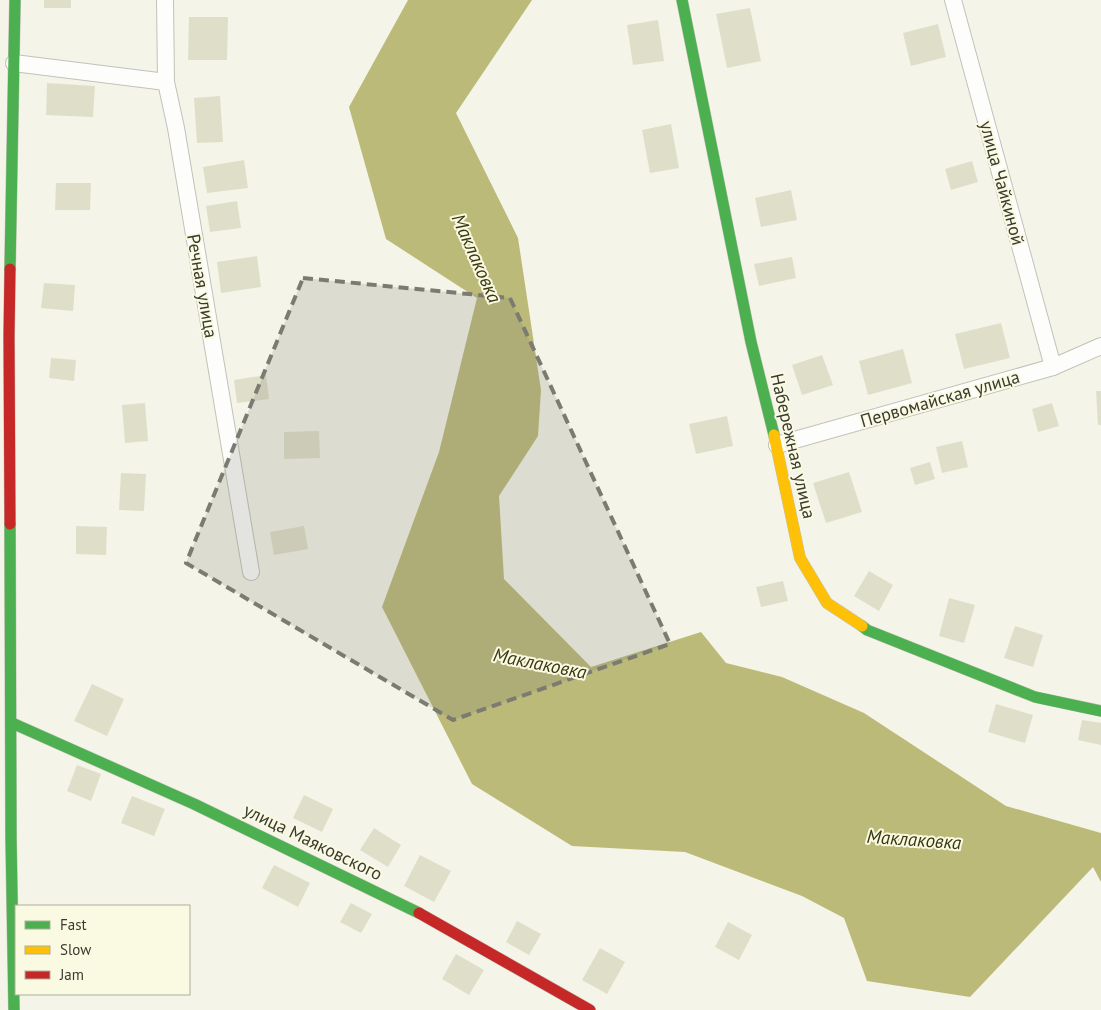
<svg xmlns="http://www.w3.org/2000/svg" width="1101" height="1010" viewBox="0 0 1101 1010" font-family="'PT Sans',sans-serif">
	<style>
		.water { fill: #bcba79 }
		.building { fill: #dfdfc9 }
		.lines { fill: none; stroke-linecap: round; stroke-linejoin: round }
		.street-casing { stroke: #c2c2b8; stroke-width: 18 }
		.fast-casing { stroke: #c2c2b8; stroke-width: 12 }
		.slow-casing { stroke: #c2c2b8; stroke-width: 12 }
		.jam-casing { stroke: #c2c2b8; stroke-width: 12 }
		.street { stroke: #fdfdfc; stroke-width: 16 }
		.fast { stroke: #4caf50; stroke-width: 11 }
		.slow { stroke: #ffc107; stroke-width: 11 }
		.jam { stroke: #c62828; stroke-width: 11 }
		.marked { fill: #7b7b71; fill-opacity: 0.2; stroke: #7b7b71; stroke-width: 4; stroke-dasharray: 10 6; stroke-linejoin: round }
		.labels { text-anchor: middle; stroke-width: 4; stroke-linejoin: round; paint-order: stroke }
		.street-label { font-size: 18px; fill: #3a3a31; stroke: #fafae2 }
		.water-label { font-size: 19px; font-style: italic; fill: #3a3813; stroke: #fafae2 }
	</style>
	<rect width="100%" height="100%" fill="#f4f4e8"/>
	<polygon class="water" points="408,0 532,0 456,113 518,238 541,390 538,436 499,496 504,579 591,667 701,632 726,663 782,677 864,713 1006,806 1101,833 1101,882 1093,867 970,997 867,981 844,918 802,896 685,852 572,846 472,784 382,607 439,452 477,298 386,239 349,107"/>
	<g class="building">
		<rect x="44" y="0" width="27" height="8"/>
		<polygon points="750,8 761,61 727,68 716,14"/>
		<polygon points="189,17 228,17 227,60 188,60"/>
		<polygon points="658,20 664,61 633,65 627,25"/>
		<polygon points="938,24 946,57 911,66 903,33"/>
		<polygon points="47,83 95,86 93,117 46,115"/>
		<polygon points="220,96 223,142 197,143 194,98"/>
		<polygon points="671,124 679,168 650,173 642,130"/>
		<polygon points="244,160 248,188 207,193 203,167"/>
		<polygon points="972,161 978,182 951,190 945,169"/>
		<polygon points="56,183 91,183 90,210 55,210"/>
		<polygon points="791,190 797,220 761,227 755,198"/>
		<polygon points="237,201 241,228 210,232 206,206"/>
		<polygon points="257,256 261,287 221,293 217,262"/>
		<polygon points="792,257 796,278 759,286 754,264"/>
		<polygon points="44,283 75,285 73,311 41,308"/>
		<polygon points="1001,323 1010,358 964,369 955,334"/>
		<polygon points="903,349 912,383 868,395 859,361"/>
		<polygon points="822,355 833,385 802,395 792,365"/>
		<polygon points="51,358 76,360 74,381 49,378"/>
		<polygon points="266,375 269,399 237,403 234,380"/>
		<polygon points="1096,391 1101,391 1101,425 1098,425"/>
		<polygon points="145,403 148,441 125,443 122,405"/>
		<polygon points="1052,403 1059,426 1038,432 1032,409"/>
		<polygon points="727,416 733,446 696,454 689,424"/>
		<polygon points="319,431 320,458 284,459 284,432"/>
		<polygon points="962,441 968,467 942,473 936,447"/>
		<polygon points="930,462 935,479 915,485 910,468"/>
		<polygon points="849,472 862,512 826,523 813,483"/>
		<polygon points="121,473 146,474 144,511 119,510"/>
		<polygon points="76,526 107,527 106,555 76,554"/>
		<polygon points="304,526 308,549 274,555 270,532"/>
		<polygon points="869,571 893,585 879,611 854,596"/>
		<polygon points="783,581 788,601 761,607 756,587"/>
		<polygon points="949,598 975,605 964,643 939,636"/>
		<polygon points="1015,626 1043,635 1033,667 1004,658"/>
		<polygon points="92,684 124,699 107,736 74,721"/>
		<polygon points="996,704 1033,715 1025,743 988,732"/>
		<polygon points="1082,720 1101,723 1101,745 1078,740"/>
		<polygon points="77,765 101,774 91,801 67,791"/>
		<polygon points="304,795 333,809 322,832 293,818"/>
		<polygon points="132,796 165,809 154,836 121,823"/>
		<polygon points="374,828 401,845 388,867 360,850"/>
		<polygon points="420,855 451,871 434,902 404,886"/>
		<polygon points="274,865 310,883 298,907 262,888"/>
		<polygon points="351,903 372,914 361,933 340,922"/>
		<polygon points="517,921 541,934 529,955 506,942"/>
		<polygon points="728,922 752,935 739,960 715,947"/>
		<polygon points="600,948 625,962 607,994 582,980"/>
		<polygon points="456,954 484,970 469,995 442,979"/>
	</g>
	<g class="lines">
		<defs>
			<g id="street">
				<polyline points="165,0 166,82 176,128 251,572"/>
				<polyline points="953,0 1053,367"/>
				<polyline points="14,63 166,82"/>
				<polyline points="777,445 1053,367 1101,346"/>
			</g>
			<g id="fast">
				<polyline points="682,0 751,342 774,435"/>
				<polyline points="10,269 15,0"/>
				<polyline points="10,524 11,838 14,1010"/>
				<polyline points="862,626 867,630 1035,697 1101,711"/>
				<polyline points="12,723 194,804 419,913"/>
			</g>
			<polyline id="slow" points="774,435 800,558 827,603 862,626"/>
			<g id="jam">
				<polyline points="10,269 9,336 10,524"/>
				<polyline points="419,913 590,1010"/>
			</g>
		</defs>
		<use href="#street" class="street-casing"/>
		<use href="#fast" class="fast-casing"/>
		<use href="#slow" class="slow-casing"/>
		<use href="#jam" class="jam-casing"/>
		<use href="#street" class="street"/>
		<use href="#fast" class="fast"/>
		<use href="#slow" class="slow"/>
		<use href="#jam" class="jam"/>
	</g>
	<path class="marked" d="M303,278L510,298L670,644L453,720L186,563Z"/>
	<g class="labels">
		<g class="street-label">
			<text transform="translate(1002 183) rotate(75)" y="6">улица Чайкиной</text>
			<text transform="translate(202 286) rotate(80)" y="6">Речная улица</text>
			<text transform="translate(940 399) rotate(-16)" y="6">Первомайская улица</text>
			<text transform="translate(793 446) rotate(77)" y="6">Набережная улица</text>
			<text transform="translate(313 842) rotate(26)" y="6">улица Маяковского</text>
		</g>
		<g class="water-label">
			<text transform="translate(477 258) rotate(66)" y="7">Маклаковка</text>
			<text transform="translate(540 663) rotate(11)" y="7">Маклаковка</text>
			<text transform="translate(914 839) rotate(4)" y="7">Маклаковка</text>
		</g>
	</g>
	<rect x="15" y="905" width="175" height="90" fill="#fafae2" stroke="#adad9b"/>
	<rect x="25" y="921" width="25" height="8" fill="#4caf50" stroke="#adad9b"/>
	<text x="60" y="930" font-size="15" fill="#3a3a31">Fast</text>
	<rect x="25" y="946" width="25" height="8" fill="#ffc107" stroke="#adad9b"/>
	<text x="60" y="955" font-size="15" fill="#3a3a31">Slow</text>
	<rect x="25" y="971" width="25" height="8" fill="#c62828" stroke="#adad9b"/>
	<text x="60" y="980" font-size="15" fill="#3a3a31">Jam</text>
</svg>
